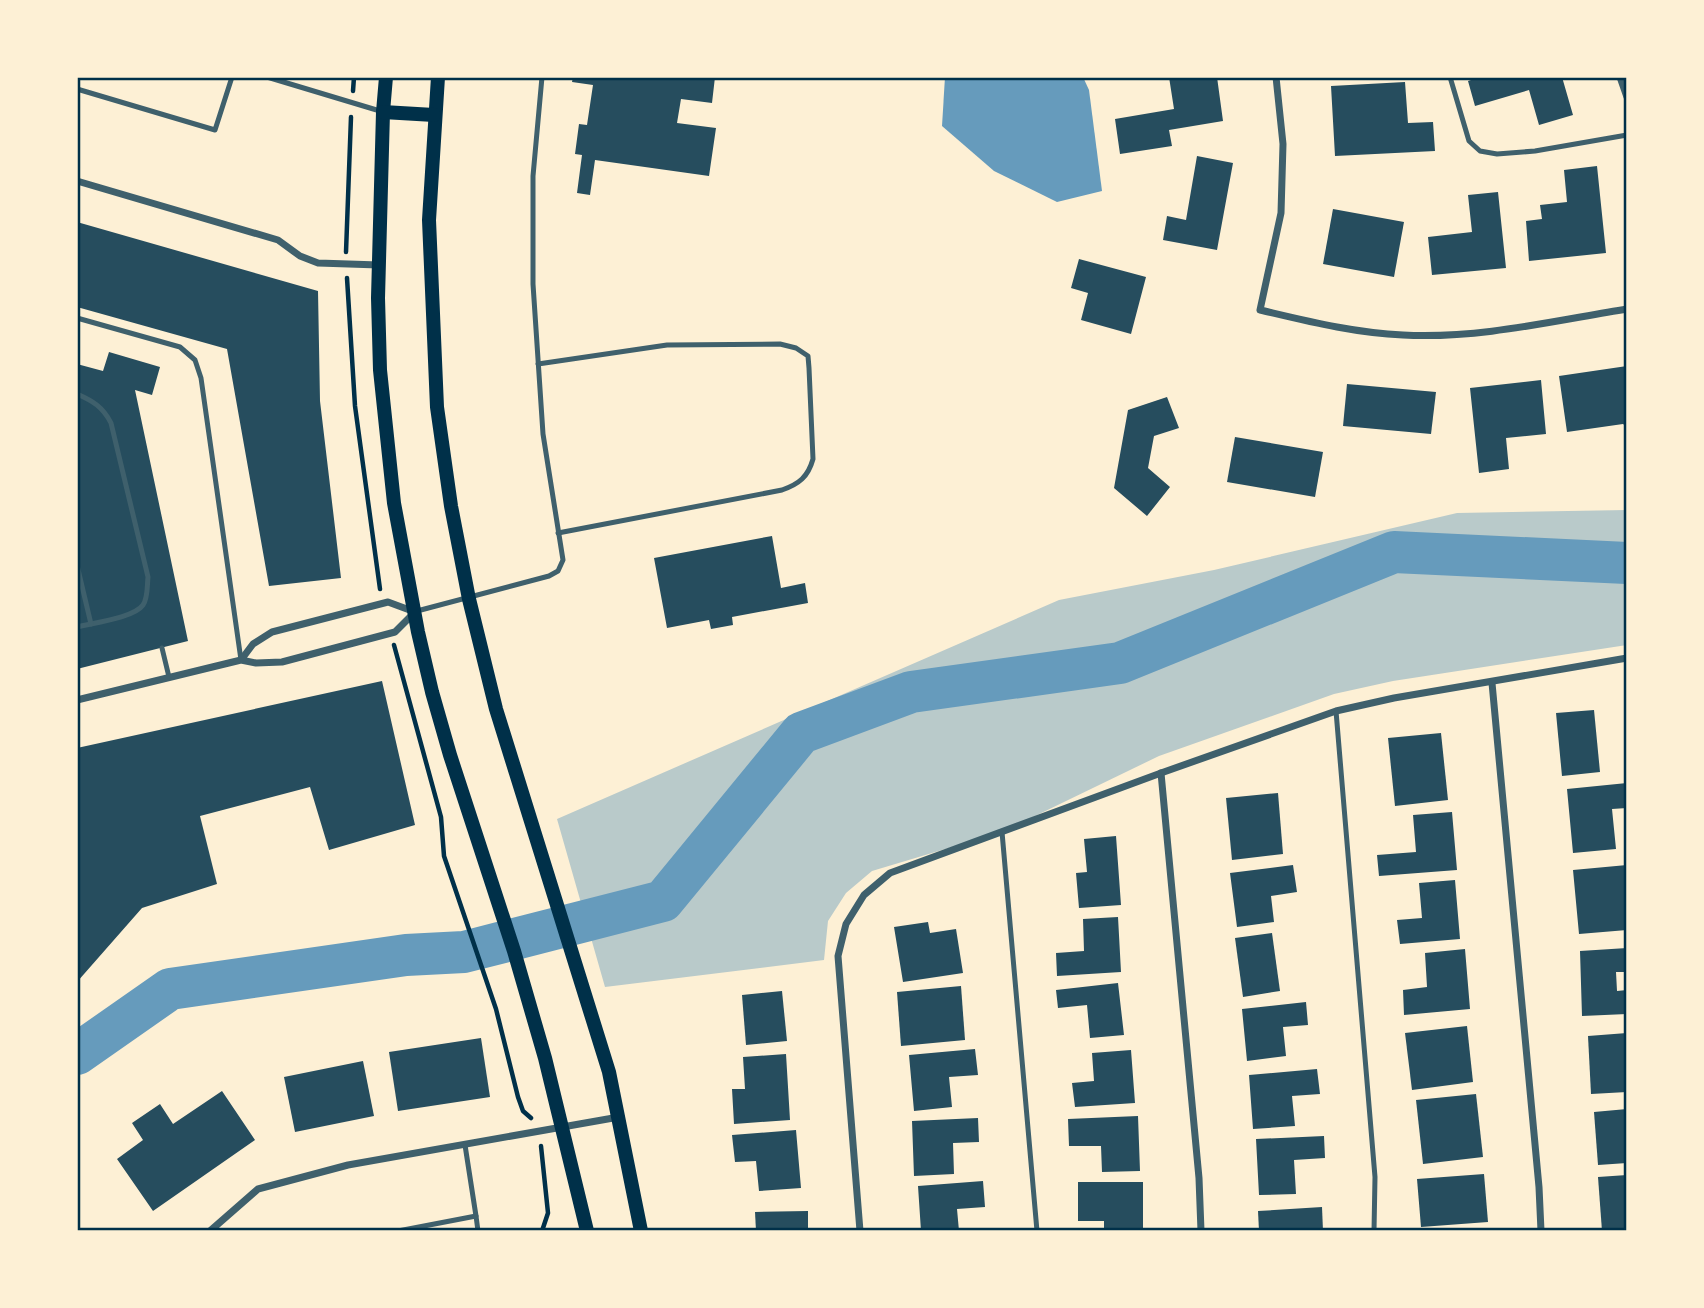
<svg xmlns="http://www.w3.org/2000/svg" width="1704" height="1308" viewBox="0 0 1704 1308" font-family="Inter,sans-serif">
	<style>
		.green { fill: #b9caca }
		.water { fill: #669bbc }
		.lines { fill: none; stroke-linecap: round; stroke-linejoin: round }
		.river { stroke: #669bbc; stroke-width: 42 }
		.building { fill: #264d5e }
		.path { stroke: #003049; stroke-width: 4.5 }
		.service { stroke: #3f606c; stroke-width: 5 }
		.minor { stroke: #3f606c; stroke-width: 7 }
		.secondary { stroke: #003049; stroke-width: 14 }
		.neatline { fill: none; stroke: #003049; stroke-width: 2.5 }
	</style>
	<rect width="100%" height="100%" fill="#fdf0d5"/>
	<polygon class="green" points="1627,510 1627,645 1393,681 1334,694 1159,756 1002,832 872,871 846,893 828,921 824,960 605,987 557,819 1059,600 1214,570 1457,513"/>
	<polygon class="water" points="945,77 1083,77 1089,90 1102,191 1057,202 994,171 942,126"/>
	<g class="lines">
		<polyline class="river" points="77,1054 170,989 406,955 464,952 663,901 801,733 911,692 1120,663 1394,552 1627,563"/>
	</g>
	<g class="building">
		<polygon points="573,77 715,77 712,103 681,99 677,123 716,128 709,176 595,160 590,195 577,193 582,155 575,154 579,124 587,125 593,85 572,82"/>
		<polygon points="1169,77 1217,77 1223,121 1169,130 1172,146 1120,154 1115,119 1174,109"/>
		<polygon points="1480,77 1562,77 1573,115 1539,125 1529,90 1475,106 1468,81"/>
		<polygon points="1405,82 1408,123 1433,122 1435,151 1335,156 1331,86"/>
		<polygon points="1197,156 1233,163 1217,250 1163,240 1167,216 1186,220"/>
		<polygon points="1597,166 1606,253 1529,261 1526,221 1542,219 1540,205 1567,202 1564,170"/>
		<polygon points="1498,192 1506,268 1432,275 1428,237 1472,232 1468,195"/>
		<polygon points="1333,209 1404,222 1394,277 1323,264"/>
		<polygon points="77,222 318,291 320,401 341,578 269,586 227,349 77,307"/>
		<polygon points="1079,259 1146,277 1131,334 1081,320 1088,293 1071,288"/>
		<polygon points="109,352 160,367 152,395 135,390 188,641 77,669 77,364 103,371"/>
		<polygon points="1627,366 1627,427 1623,424 1567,432 1559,376"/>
		<polygon points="1541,380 1546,434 1506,438 1509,469 1479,473 1470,388"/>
		<polygon points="1347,384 1436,392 1431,434 1343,426"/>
		<polygon points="1167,397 1179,428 1154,436 1148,468 1170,487 1147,516 1114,488 1128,410"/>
		<polygon points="1235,437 1323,452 1315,497 1227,482"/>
		<polygon points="772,536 781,588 805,583 808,603 732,617 733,625 711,629 709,620 667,628 654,558"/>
		<polygon points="382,681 415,825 329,850 310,787 200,816 217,884 142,908 77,982 77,748"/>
		<polygon points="1594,710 1600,772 1562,776 1556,713"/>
		<polygon points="1441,733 1448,800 1395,806 1388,738"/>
		<polygon points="1627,783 1627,808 1612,809 1616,849 1573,853 1567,789"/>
		<polygon points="1278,793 1283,854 1232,860 1226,798"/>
		<polygon points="1452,812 1457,870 1379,876 1377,855 1416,852 1413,815"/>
		<polygon points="1116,836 1121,905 1079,908 1076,873 1087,872 1084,839"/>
		<polygon points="1293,865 1297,892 1271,896 1274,922 1237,927 1230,873"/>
		<polygon points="1627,865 1627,891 1625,891 1627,930 1579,934 1573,870"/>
		<polygon points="1455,880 1460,939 1400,944 1397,920 1422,918 1419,883"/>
		<polygon points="1118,917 1121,972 1057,976 1056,953 1084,951 1083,919"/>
		<polygon points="928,922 930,933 956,929 963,973 903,982 894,927"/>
		<polygon points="1272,933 1280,991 1243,997 1235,938"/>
		<polygon points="1627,948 1627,972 1616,972 1617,991 1627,990 1627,1014 1582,1016 1580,951"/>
		<polygon points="1465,949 1470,1009 1404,1015 1403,990 1427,987 1425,953"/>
		<polygon points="1118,983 1124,1035 1090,1038 1087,1005 1058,1008 1056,990"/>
		<polygon points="961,986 965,1040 901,1046 897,992"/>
		<polygon points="782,991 787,1041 746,1045 742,995"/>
		<polygon points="1306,1002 1308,1025 1283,1027 1286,1056 1247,1061 1242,1009"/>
		<polygon points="1467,1026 1473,1082 1412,1090 1405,1033"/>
		<polygon points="1627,1033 1627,1092 1591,1094 1588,1036"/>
		<polygon points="481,1038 490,1097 398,1111 389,1052"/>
		<polygon points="975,1049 978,1075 949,1077 952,1107 914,1111 909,1055"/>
		<polygon points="1131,1050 1135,1103 1075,1107 1072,1083 1094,1081 1092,1053"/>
		<polygon points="786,1054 790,1120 734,1124 732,1089 745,1089 743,1057"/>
		<polygon points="363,1061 374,1116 295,1132 284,1077"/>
		<polygon points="1317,1069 1320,1094 1292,1096 1295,1126 1253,1129 1249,1075"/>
		<polygon points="222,1091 255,1140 153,1211 117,1159 143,1140 132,1123 160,1104 173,1124"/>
		<polygon points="1476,1094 1483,1157 1423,1164 1416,1100"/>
		<polygon points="1627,1109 1627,1163 1598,1165 1594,1112"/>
		<polygon points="1138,1116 1140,1171 1102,1172 1101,1146 1069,1146 1068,1119"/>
		<polygon points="978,1118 979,1142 953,1143 954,1174 914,1176 912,1121"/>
		<polygon points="796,1130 801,1188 759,1191 756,1161 735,1162 732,1135"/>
		<polygon points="1324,1136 1325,1158 1294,1160 1296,1194 1259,1195 1256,1139"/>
		<polygon points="1484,1174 1488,1222 1421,1227 1417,1179"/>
		<polygon points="1627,1175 1627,1231 1602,1231 1598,1177"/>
		<polygon points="983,1181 985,1207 957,1209 959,1231 921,1231 918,1186"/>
		<polygon points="1078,1182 1143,1182 1143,1231 1104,1231 1104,1221 1078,1221"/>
		<polygon points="1322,1207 1323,1231 1259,1231 1258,1211"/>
		<polygon points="808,1211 808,1231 756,1231 755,1212"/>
	</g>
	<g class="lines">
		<g class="path">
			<polyline points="353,91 354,77"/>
			<polyline points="346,252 351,117"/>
			<polyline points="347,278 355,406 380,589"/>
			<polyline points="394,645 441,817 444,856 496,1009 518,1097 523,1111 531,1118"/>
			<polyline points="541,1146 548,1213 542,1231"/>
		</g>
		<g class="service">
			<polyline points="267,77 380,111"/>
			<polyline points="1450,77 1469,141 1480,151 1497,154 1535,151 1627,135"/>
			<polyline points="77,89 215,130 232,77"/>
			<polyline points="77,318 180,347 195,360 201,378 241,660"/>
			<path d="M538,364L667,345L780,344L796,348L808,356L809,368L813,459C808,477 799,484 782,490L558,533"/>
			<path d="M77,394C93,401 103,407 111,423L148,577C147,586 148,598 143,605C134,618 92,623 77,627"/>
			<polyline points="77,565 91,624"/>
			<polyline points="417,611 549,576 558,571 563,560 543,434 533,284 533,176 542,77"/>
			<polyline points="162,648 169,677"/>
			<polyline points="1336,711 1375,1177 1374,1231"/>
			<polyline points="1002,832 1037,1231"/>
			<polyline points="465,1145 476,1216"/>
			<polyline points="398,1231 476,1216 478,1231"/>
		</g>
		<g class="minor">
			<path d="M1276,77L1283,144L1281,213L1260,310C1307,321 1354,333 1403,335C1478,339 1553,321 1627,309"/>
			<polyline points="1620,77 1627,97"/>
			<polyline points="77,181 278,240 300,256 318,263 379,265"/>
			<polyline points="1492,683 1539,1187 1541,1231"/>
			<polyline points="77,700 241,660 256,663 282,662 395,632 415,612 388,602 272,632 253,644 241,660"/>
			<polyline points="1161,773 1199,1178 1201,1231"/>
			<polyline points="210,1231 258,1189 348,1165 619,1117"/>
			<polyline points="860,1231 838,956 846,924 864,895 890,873 1161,773 1336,711 1394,698 1627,658"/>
		</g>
		<g class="secondary">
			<polyline points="386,77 383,112 378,298 380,370 394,503 418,632 432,692 450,755 514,951 545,1058 587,1231"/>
			<polyline points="438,77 429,220 437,407 451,506 469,599 496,709 609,1072 641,1231"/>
			<polyline points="383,112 434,115"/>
		</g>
	</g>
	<rect width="1704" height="1308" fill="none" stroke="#fdf0d5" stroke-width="158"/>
	<rect x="79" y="79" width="1546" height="1150" class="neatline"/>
</svg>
